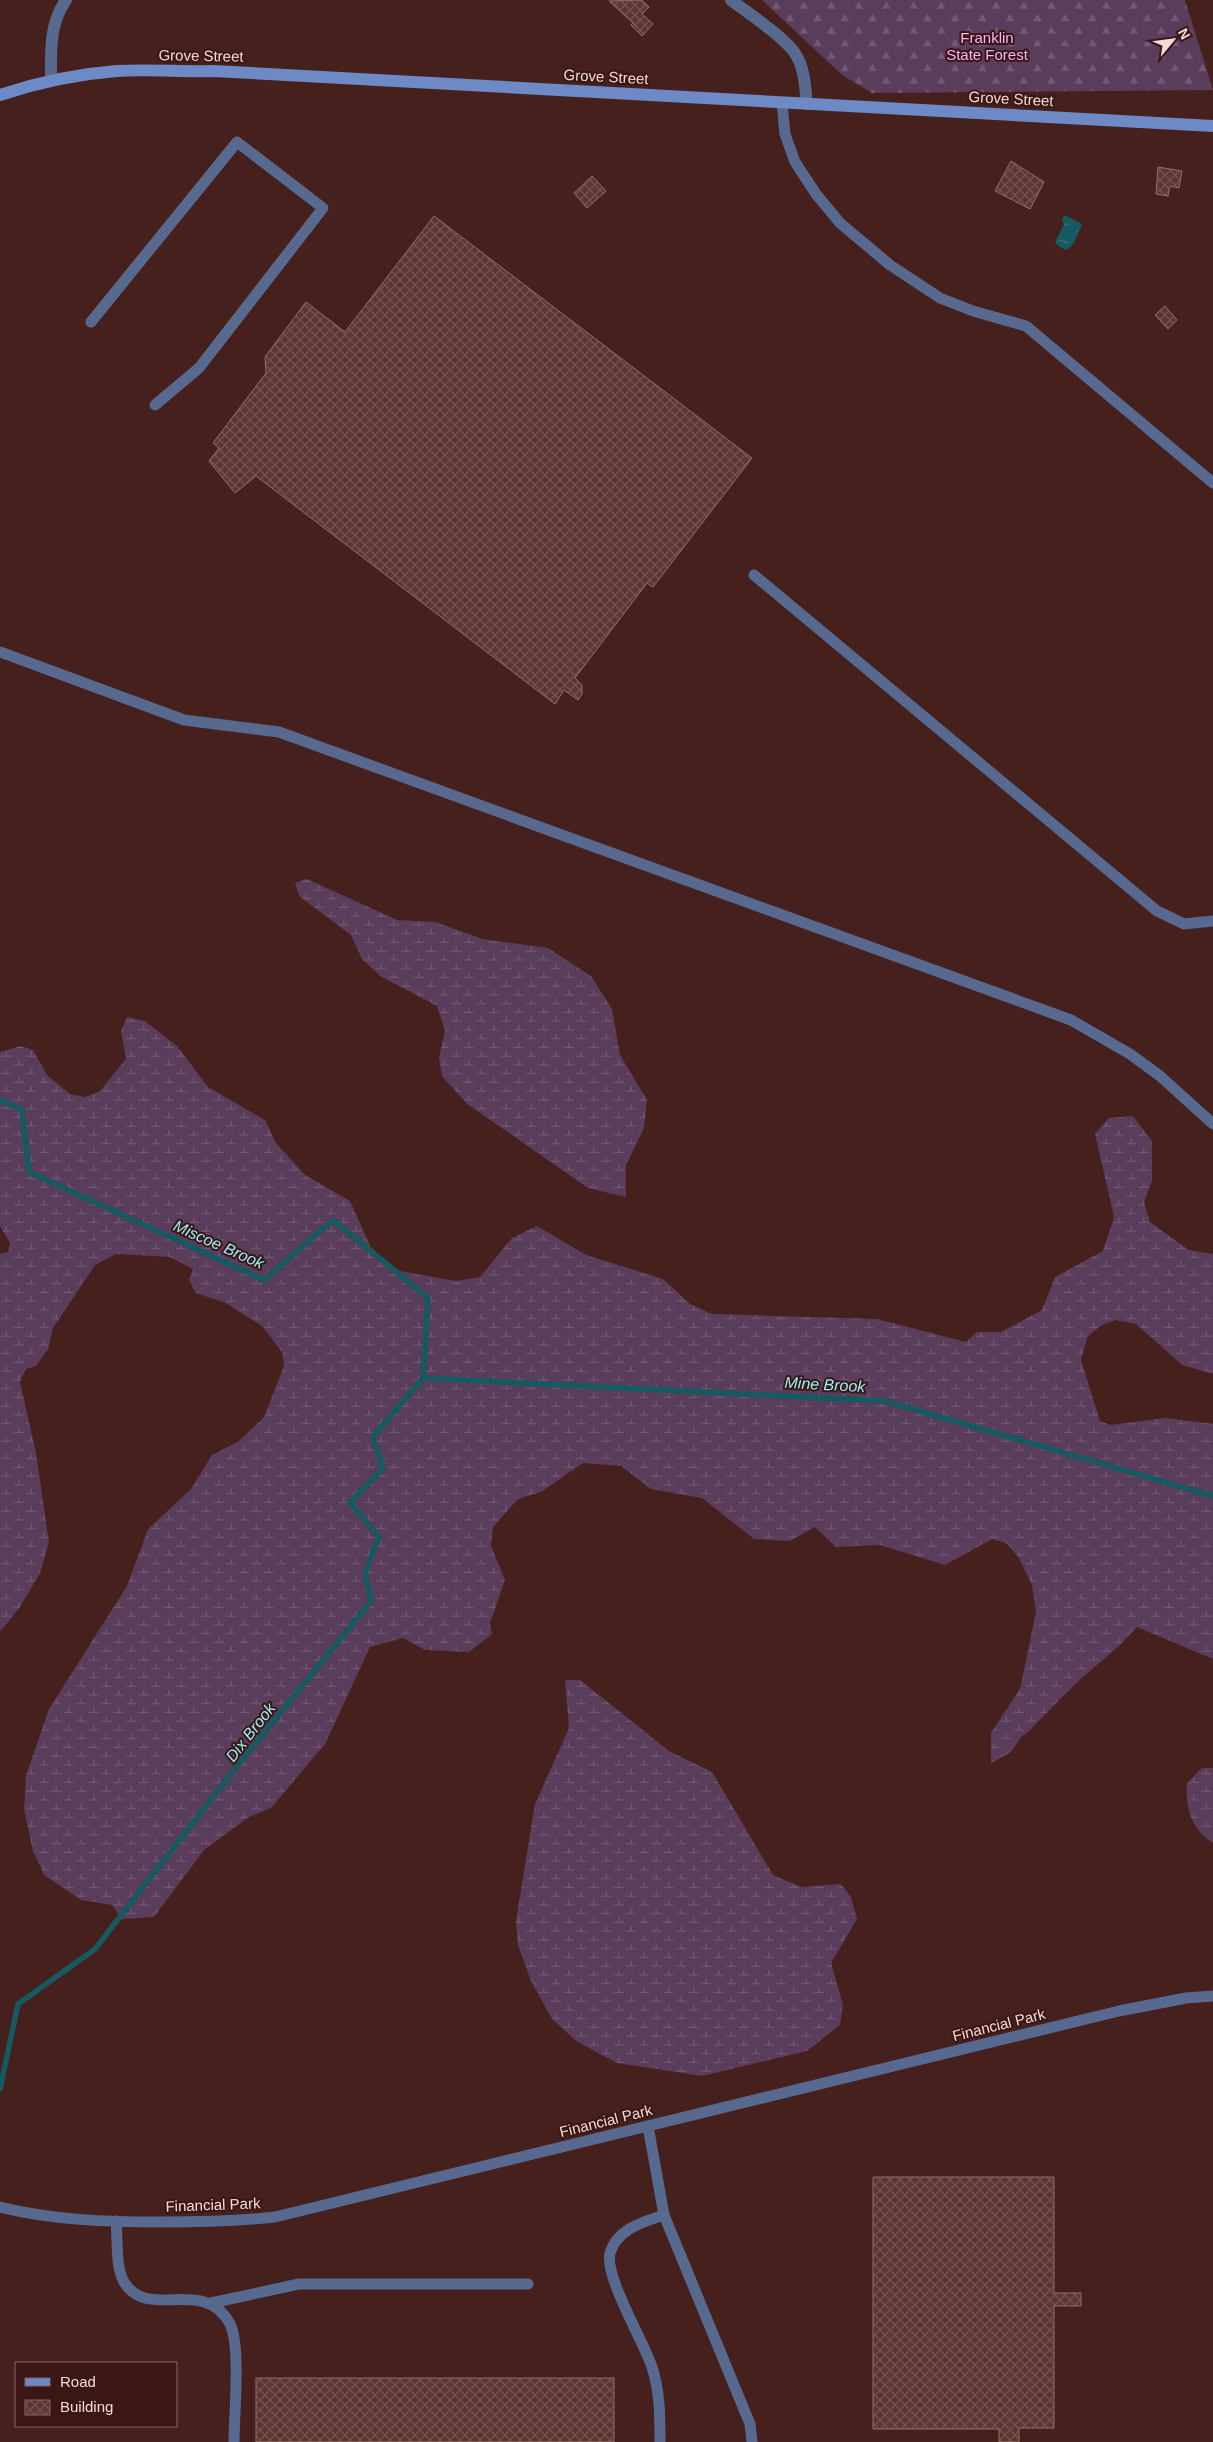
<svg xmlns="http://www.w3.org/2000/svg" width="1213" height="2442" viewBox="0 0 1213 2442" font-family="Arial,sans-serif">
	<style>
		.forest { fill: url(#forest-firs) }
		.wetland { fill: url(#wetland-marsh) }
		.water { fill: url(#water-ripples) }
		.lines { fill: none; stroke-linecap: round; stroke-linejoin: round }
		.stream { stroke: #155a61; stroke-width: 5.5 }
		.building { fill: url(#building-cross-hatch); stroke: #986b67 }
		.service { stroke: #57698e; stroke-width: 11 }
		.minor { stroke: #57698e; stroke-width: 12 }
		.secondary { stroke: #6e8ac6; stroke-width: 12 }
		.labels { text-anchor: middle; stroke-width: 4; stroke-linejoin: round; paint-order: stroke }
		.park-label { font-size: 15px; fill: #f5b6f8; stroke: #3a1614 }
		.street-label { font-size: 15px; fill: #f4dad7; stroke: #3a1614 }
		.water-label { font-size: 16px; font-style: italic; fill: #94f1fc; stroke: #3a1614 }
	</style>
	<defs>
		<pattern id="forest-firs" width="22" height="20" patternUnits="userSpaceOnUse" patternTransform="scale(1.25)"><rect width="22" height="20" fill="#5a3c5b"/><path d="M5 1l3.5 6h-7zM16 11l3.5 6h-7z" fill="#725872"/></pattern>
		<pattern id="wetland-marsh" width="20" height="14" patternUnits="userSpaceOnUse" patternTransform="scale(1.25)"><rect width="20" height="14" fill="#5a3c5b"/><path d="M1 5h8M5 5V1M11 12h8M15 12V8" fill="none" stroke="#725872"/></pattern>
		<pattern id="water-ripples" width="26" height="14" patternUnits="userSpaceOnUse" patternTransform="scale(1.25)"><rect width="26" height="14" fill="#155a61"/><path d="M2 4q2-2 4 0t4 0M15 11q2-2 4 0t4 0" fill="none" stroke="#387177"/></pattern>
		<pattern id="building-cross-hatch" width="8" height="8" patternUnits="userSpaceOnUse" patternTransform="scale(1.25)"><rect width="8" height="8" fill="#5d3532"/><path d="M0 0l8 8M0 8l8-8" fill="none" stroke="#75524f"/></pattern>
	</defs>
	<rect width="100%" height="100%" fill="#45201d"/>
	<polygon class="forest" points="762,0 1185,0 1213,90 872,93 842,75"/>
	<g class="wetland">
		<polygon points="307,879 397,920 435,922 483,939 548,948 591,976 612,1009 620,1055 647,1100 644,1128 626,1165 626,1197 588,1188 466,1103 442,1076 439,1058 445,1030 437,1006 380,976 362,959 351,935 300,897 295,883"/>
		<polygon points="127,1017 145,1021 177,1046 208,1087 265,1120 276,1143 305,1175 350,1201 373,1252 400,1271 456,1281 480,1277 512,1238 537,1226 586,1255 663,1279 690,1304 712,1314 877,1319 966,1342 977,1332 1001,1332 1042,1310 1055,1277 1103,1251 1114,1217 1095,1134 1109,1118 1133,1116 1152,1141 1152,1181 1144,1202 1150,1222 1189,1250 1213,1254 1213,1374 1182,1365 1136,1324 1116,1320 1102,1325 1088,1336 1081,1360 1100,1421 1110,1425 1165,1418 1213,1424 1213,1659 1137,1627 1120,1645 1074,1685 1026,1734 1022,1736 1010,1753 991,1763 991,1733 1020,1689 1036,1612 1032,1585 1019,1558 1006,1543 992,1539 945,1565 880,1545 836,1547 815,1527 790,1541 754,1539 702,1498 651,1489 621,1466 583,1463 541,1492 518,1499 493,1527 491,1546 505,1580 490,1623 492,1634 469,1652 425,1650 403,1638 370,1647 325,1744 271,1808 249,1817 204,1850 154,1917 122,1919 112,1905 81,1900 44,1875 33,1851 24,1809 26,1775 49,1709 127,1586 148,1529 191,1489 212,1455 239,1441 264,1417 284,1366 282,1352 262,1326 226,1303 196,1293 189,1280 193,1269 170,1257 116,1254 95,1265 53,1328 48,1349 36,1366 26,1369 20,1382 36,1453 49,1542 40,1573 20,1607 0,1632 0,1254 8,1252 10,1243 0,1226 0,1052 21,1046 33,1050 47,1075 70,1094 85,1097 100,1091 126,1059 121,1031"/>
		<polygon points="565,1680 580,1680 669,1751 712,1772 773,1875 801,1887 841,1884 851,1897 857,1919 831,1963 843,2005 840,2025 807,2051 702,2076 617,2063 576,2041 552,2019 531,1981 518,1945 516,1921 535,1804 569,1728"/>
		<path d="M1202,1768H1213V1843C1191,1829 1185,1808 1187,1783Z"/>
	</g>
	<polygon class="water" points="1065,215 1082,224 1074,243 1067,250 1061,248 1055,242 1064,225 1062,219"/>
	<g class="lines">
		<g class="stream">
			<polyline points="0,1100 22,1110 29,1172 264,1280 333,1220 428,1298 423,1378"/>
			<polyline points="423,1378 885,1401 1213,1496"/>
			<polyline points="0,2089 18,2004 95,1949 230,1775 371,1601 365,1573 379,1537 350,1503 383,1468 373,1437 423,1378"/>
		</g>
	</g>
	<g class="building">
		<polygon points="642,0 649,7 642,14 653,24 642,36 631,25 633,23 609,1"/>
		<polygon points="1011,161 1044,182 1030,209 995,191"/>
		<polygon points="1158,167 1182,171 1179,188 1170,186 1168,196 1156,194"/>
		<polygon points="592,176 606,191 587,208 574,193"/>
		<polygon points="434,216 752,458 653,587 647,583 575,678 582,685 582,694 578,700 564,690 555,704 256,476 235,493 209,461 219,448 213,443 266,373 265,357 306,302 345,332"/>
		<polygon points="1165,306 1177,320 1168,329 1155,315"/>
		<polygon points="873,2177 1054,2177 1054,2293 1081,2293 1081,2306 1054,2306 1054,2428 1019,2428 1019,2442 999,2442 999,2429 873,2429"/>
		<rect x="256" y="2378" width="358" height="64"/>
	</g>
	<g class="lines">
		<g class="service">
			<polyline points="782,103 785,134 795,162 816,194 840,223 890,265 940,298 973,311 1026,326 1213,483"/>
			<polyline points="91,322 237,142 323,208 199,368 155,405"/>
			<polyline points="754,575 1157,911 1184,924 1213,921"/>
			<polyline points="0,652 184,720 279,732 1071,1020 1130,1054 1160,1076 1213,1124"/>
			<polyline points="648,2126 664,2215 750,2424 752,2442"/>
			<path d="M0,2207C53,2220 106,2222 160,2222C199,2222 237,2221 275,2217L1119,2011L1186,1998L1213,1996"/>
			<path d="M116,2221C118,2239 115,2266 124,2282C148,2322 204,2275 230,2324C241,2346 234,2415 234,2442"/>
			<polyline points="211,2303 299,2284 528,2284"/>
			<path d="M660,2442C660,2416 660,2392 652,2367C644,2342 604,2276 610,2253C617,2229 643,2222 664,2215"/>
		</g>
		<g class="minor">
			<path d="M731,0C749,14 785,37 796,55C805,69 805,89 807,104"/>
			<path d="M51,80C51,52 49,24 66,0"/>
		</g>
		<path class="secondary" d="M0,95C39,82 77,74 117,71C149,69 182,72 214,71L1213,126"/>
	</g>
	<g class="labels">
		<g class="park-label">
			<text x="987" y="43">Franklin<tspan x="987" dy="17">State Forest</tspan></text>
		</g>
		<g class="street-label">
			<text transform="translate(201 56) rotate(1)" y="5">Grove Street</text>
			<text transform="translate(606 77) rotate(3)" y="5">Grove Street</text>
			<text transform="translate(1011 99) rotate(3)" y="5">Grove Street</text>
			<text transform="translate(999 2025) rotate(-14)" y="5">Financial Park</text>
			<text transform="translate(606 2121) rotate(-14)" y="5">Financial Park</text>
			<text transform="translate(213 2205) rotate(-2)" y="5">Financial Park</text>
		</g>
		<g class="water-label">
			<text transform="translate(219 1244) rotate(24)" y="6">Miscoe Brook</text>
			<text transform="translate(825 1384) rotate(3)" y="6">Mine Brook</text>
			<text transform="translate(250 1732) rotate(-52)" y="6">Dix Brook</text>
		</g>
	</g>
	<rect x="15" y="2362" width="162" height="65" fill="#3a1614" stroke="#846462"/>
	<rect x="25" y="2378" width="25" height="8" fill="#6e8ac6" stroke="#846462"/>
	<text x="60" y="2387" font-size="15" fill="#f4dad7">Road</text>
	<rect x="25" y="2400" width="25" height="15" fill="url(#building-cross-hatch)" stroke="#846462"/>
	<text x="60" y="2412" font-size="15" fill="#f4dad7">Building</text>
	<g transform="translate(1173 40) rotate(61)" stroke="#3a1614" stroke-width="4" paint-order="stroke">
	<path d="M0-4L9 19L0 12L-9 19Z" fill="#f4dad7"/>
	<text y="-8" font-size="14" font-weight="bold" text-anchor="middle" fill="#f4dad7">N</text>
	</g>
</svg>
